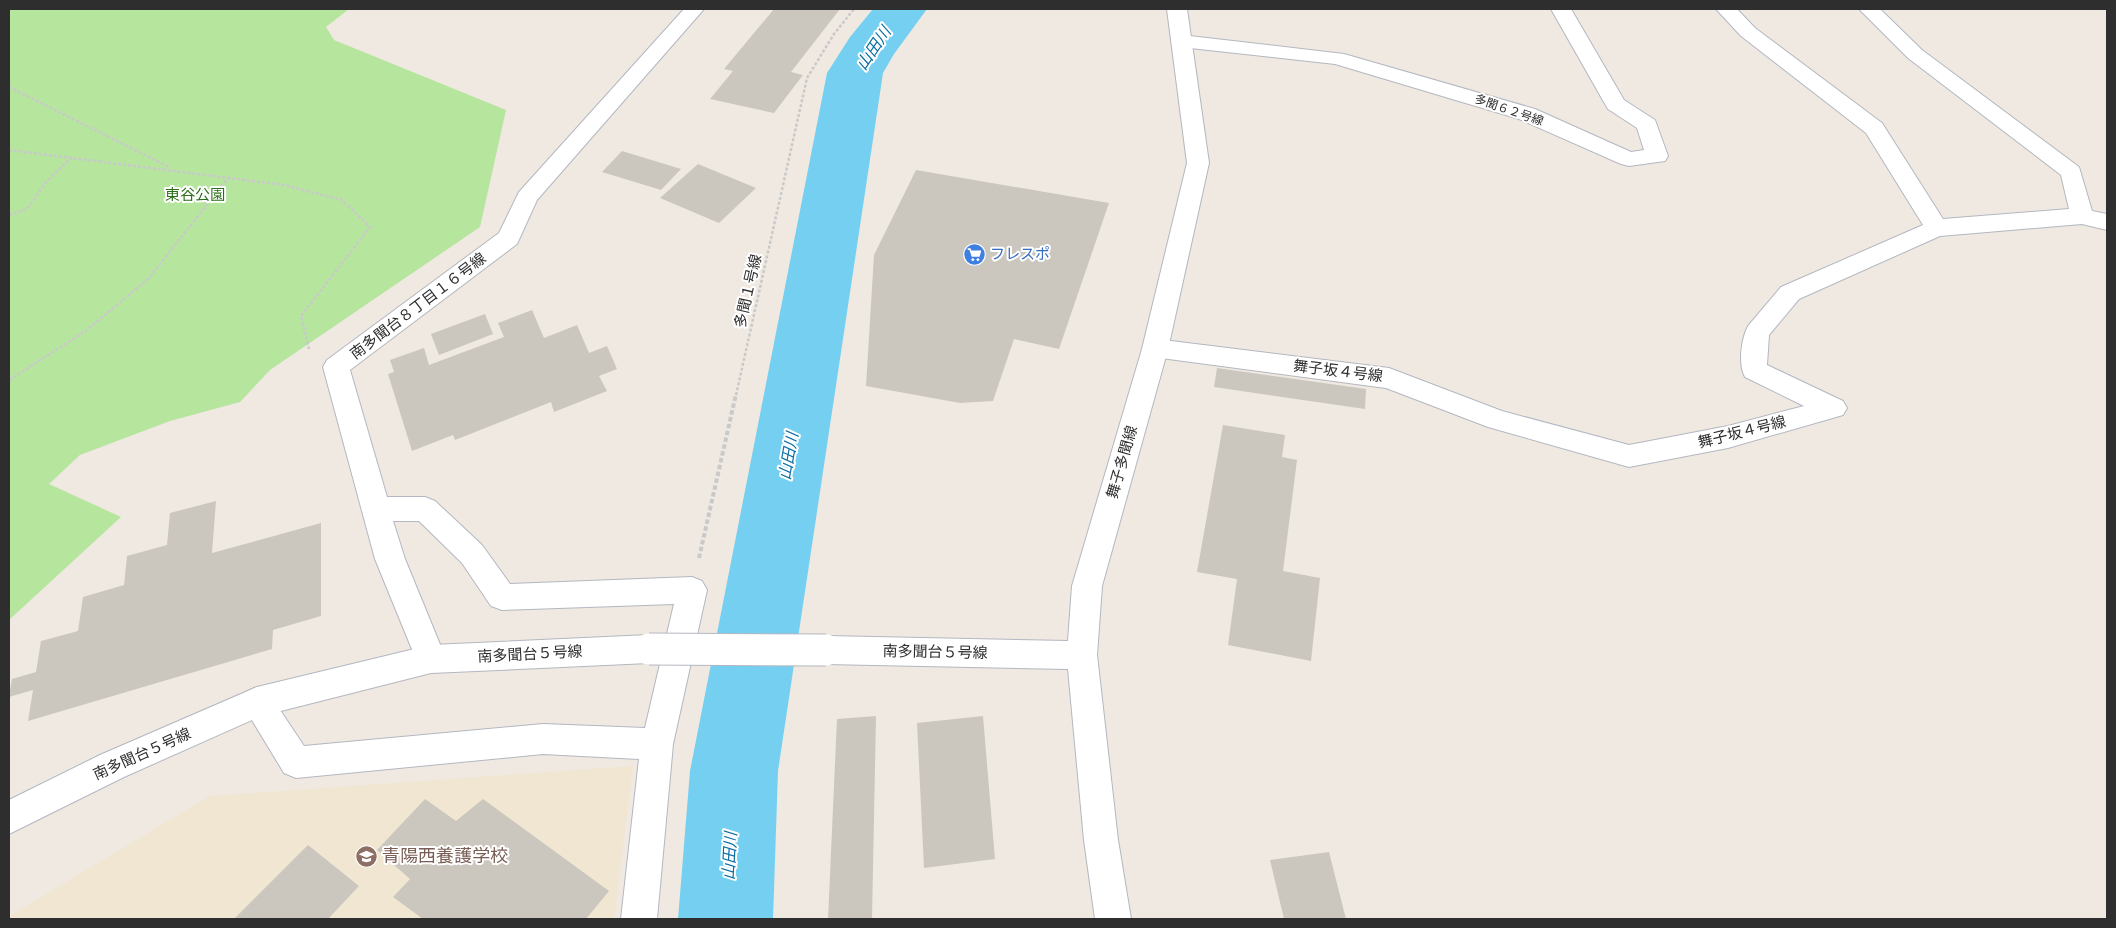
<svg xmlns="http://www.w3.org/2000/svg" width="2116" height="928" viewBox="0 0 2116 928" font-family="Poppins,'Noto Sans JP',sans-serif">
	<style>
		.education { fill: #f0e6d1 }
		.green { fill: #b6e59e }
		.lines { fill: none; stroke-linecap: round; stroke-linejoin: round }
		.river { fill: #75cff0; fill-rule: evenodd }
		.building { fill: #cbc7bf }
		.street-casing { stroke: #b4b7c1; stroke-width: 2 }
		.secondary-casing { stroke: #b4b7c1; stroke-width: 2 }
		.path-far1 { stroke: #c9c9c9; stroke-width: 2.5; stroke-dasharray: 3 2; stroke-linecap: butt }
		.path { stroke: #c9c9c9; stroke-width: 4; stroke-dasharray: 4.5 2.5; stroke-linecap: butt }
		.street { fill: #fff; fill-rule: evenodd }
		.secondary { fill: #fff; fill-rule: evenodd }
		.secondary-bridge-casing { stroke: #b4b7c1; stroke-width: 33; stroke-linecap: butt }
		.secondary-bridge { stroke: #fff; stroke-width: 31 }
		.labels { text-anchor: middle; stroke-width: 4; stroke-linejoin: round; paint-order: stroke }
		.far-street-label { font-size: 12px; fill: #2e2e2e; stroke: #fff }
		.park-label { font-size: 15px; fill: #2c6e1b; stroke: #fff }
		.shop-label { font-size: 15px; fill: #366cbe; stroke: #fff; text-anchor: start }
		.street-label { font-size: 15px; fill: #2e2e2e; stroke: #fff }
		.water-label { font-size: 16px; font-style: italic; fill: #0d6fa3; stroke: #fff }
		.near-education-label { font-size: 18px; fill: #785e54; stroke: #fff; text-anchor: start }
	</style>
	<rect width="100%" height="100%" fill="#efe9e1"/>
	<polygon class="education" points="633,766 614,919 9,919 9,916 210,796"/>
	<polygon class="green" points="9,9 349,9 326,27 334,40 506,110 480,227 270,370 240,402 170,421 80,455 49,484 121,517 9,620"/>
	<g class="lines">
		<polygon class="river" points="873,9 927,9 894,54 883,73 778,771 773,919 678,919 690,771 827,73 850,37"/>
	</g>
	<g class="building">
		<polygon points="774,9 840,9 791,72 803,75 774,113 710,99 733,71 724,69"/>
		<polygon points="622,151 681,169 661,190 602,172"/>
		<polygon points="698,164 756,188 719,223 660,198"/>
		<polygon points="916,170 1109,203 1059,349 1014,339 993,401 960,403 866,386 874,255"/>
		<polygon points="532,310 544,338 577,325 589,353 607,346 617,369 599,376 607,391 554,412 551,402 455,440 453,435 412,451 388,374 394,372 390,360 424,348 429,365 504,337 498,323"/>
		<polygon points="485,314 493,334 439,355 431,334"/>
		<polygon points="1217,368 1366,389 1365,409 1214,387"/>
		<polygon points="1223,425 1285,435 1282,457 1297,460 1283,571 1320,578 1311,661 1228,645 1237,579 1197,572"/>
		<polygon points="216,501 212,553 321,523 321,616 273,630 272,649 28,721 33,690 9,697 9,695 12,679 36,672 41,641 78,631 83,597 124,585 127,556 167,545 170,513"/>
		<polygon points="876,716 872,919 828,919 837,719"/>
		<polygon points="983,716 995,859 924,868 917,723"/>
		<polygon points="425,799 456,821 483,799 609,891 586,919 423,919 393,897 410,879 377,850"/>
		<polygon points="308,845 359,886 328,919 234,919"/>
		<polygon points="1329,852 1346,919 1284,919 1270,860"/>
	</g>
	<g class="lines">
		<defs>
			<g id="street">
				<polygon points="684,9 704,9 537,200 517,244 350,370 387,497 425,497 435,501 482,545 510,584 692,577 702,581 707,590 673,744 657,919 621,919 639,759 543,754 296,778 284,773 241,702 246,692 257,687 268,692 304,746 543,724 645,728 674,604 502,610 491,606 462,563 419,521 393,521 405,559 446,659 442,669 431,673 420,669 375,559 323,367 327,360 499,233 519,192"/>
				<polygon points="1551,9 1571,9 1624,100 1655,120 1668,156 1665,161 1629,166 1621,164 1519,119 1335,64 1181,47 1174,45 1171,41 1174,37 1181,35 1344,54 1535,109 1631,152 1644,150 1637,128 1608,109 1605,104"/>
				<path d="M1716,9H1737L1755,28L1882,123L1943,219L2069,209L2061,175L1908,58L1859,9H1880L1922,50L2079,167L2092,211L2107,214V230L2082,224L1940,236L1799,299L1769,335L1767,365L1843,401L1847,408L1843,415L1728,448L1629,467L1488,427L1386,388L1146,356L1142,349L1146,342L1155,339L1389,368L1502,411L1629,445L1728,426L1804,406L1745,377C1738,365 1741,339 1748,326L1781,287L1923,225L1866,133L1741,36Z"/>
			</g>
			<g id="secondary">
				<polygon points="1167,9 1187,9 1209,163 1168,349 1102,586 1097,655 1118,840 1131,919 1095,919 1084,840 1068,669 826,664 815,660 811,650 815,640 826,636 1068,641 1072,586 1142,349 1187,163"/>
				<polygon points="649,635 660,639 664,649 660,659 649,663 431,673 261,716 124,777 9,834 9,800 100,755 257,687 431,645"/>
			</g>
		</defs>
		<use href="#street" class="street-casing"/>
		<use href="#secondary" class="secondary-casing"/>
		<g class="path-far1">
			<polyline points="9,87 169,167"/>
			<polyline points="9,150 284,185 342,200 370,227 301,316 309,349"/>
			<polyline points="9,215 27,209 47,181 72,157"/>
			<polyline points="9,380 87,330 148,279 229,177"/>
			<polyline points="736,395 807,78 834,34 854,9"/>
		</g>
		<polyline class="path" points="699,558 736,394"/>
		<use href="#street" class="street"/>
		<use href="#secondary" class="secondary"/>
		<defs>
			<polyline id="secondary-bridge" points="649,649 826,650"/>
		</defs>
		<use href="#secondary-bridge" class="secondary-bridge-casing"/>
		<use href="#secondary-bridge" class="secondary-bridge"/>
	</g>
	<defs>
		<symbol id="supermarket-disc" viewBox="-11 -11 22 22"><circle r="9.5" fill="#3f7fe0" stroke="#fff"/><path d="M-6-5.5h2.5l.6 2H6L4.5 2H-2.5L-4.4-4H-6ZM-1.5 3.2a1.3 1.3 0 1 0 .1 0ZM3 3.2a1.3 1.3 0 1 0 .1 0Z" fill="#fff"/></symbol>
		<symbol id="school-disc" viewBox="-11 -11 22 22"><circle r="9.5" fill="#8d6e63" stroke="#fff"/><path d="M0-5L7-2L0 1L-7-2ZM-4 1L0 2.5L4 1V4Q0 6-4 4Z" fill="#fff"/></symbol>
	</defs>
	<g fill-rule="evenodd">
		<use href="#supermarket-disc" x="962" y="242" width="25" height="25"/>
		<use href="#school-disc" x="354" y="844" width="25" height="25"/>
	</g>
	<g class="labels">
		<g class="far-street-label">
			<text transform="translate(1509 110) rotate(19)" y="4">多聞６２号線</text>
		</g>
		<g class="park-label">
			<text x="195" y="200">東谷公園</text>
		</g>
		<g class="shop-label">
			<text x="990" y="259">フレスポ</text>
		</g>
		<g class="street-label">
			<text transform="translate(748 291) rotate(-77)" y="5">多聞１号線</text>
			<text transform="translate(418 306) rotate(-37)" y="5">南多聞台８丁目１６号線</text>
			<text transform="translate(1338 371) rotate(7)" y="5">舞子坂４号線</text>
			<text transform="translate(1742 432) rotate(-14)" y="5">舞子坂４号線</text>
			<text transform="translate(1122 462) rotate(-74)" y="5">舞子多聞線</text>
			<text transform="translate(935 652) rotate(1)" y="5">南多聞台５号線</text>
			<text transform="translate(530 654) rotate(-3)" y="5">南多聞台５号線</text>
			<text transform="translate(142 754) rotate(-24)" y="5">南多聞台５号線</text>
		</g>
		<g class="water-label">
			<text transform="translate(873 48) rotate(-56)" y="6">山田川</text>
			<text transform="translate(788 456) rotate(-80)" y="6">山田川</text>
			<text transform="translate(729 856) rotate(-87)" y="6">山田川</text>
		</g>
		<g class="near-education-label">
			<text x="382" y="862">青陽西養護学校</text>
		</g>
	</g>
	<rect width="2116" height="928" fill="none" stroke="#2e2e2e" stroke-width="20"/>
</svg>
